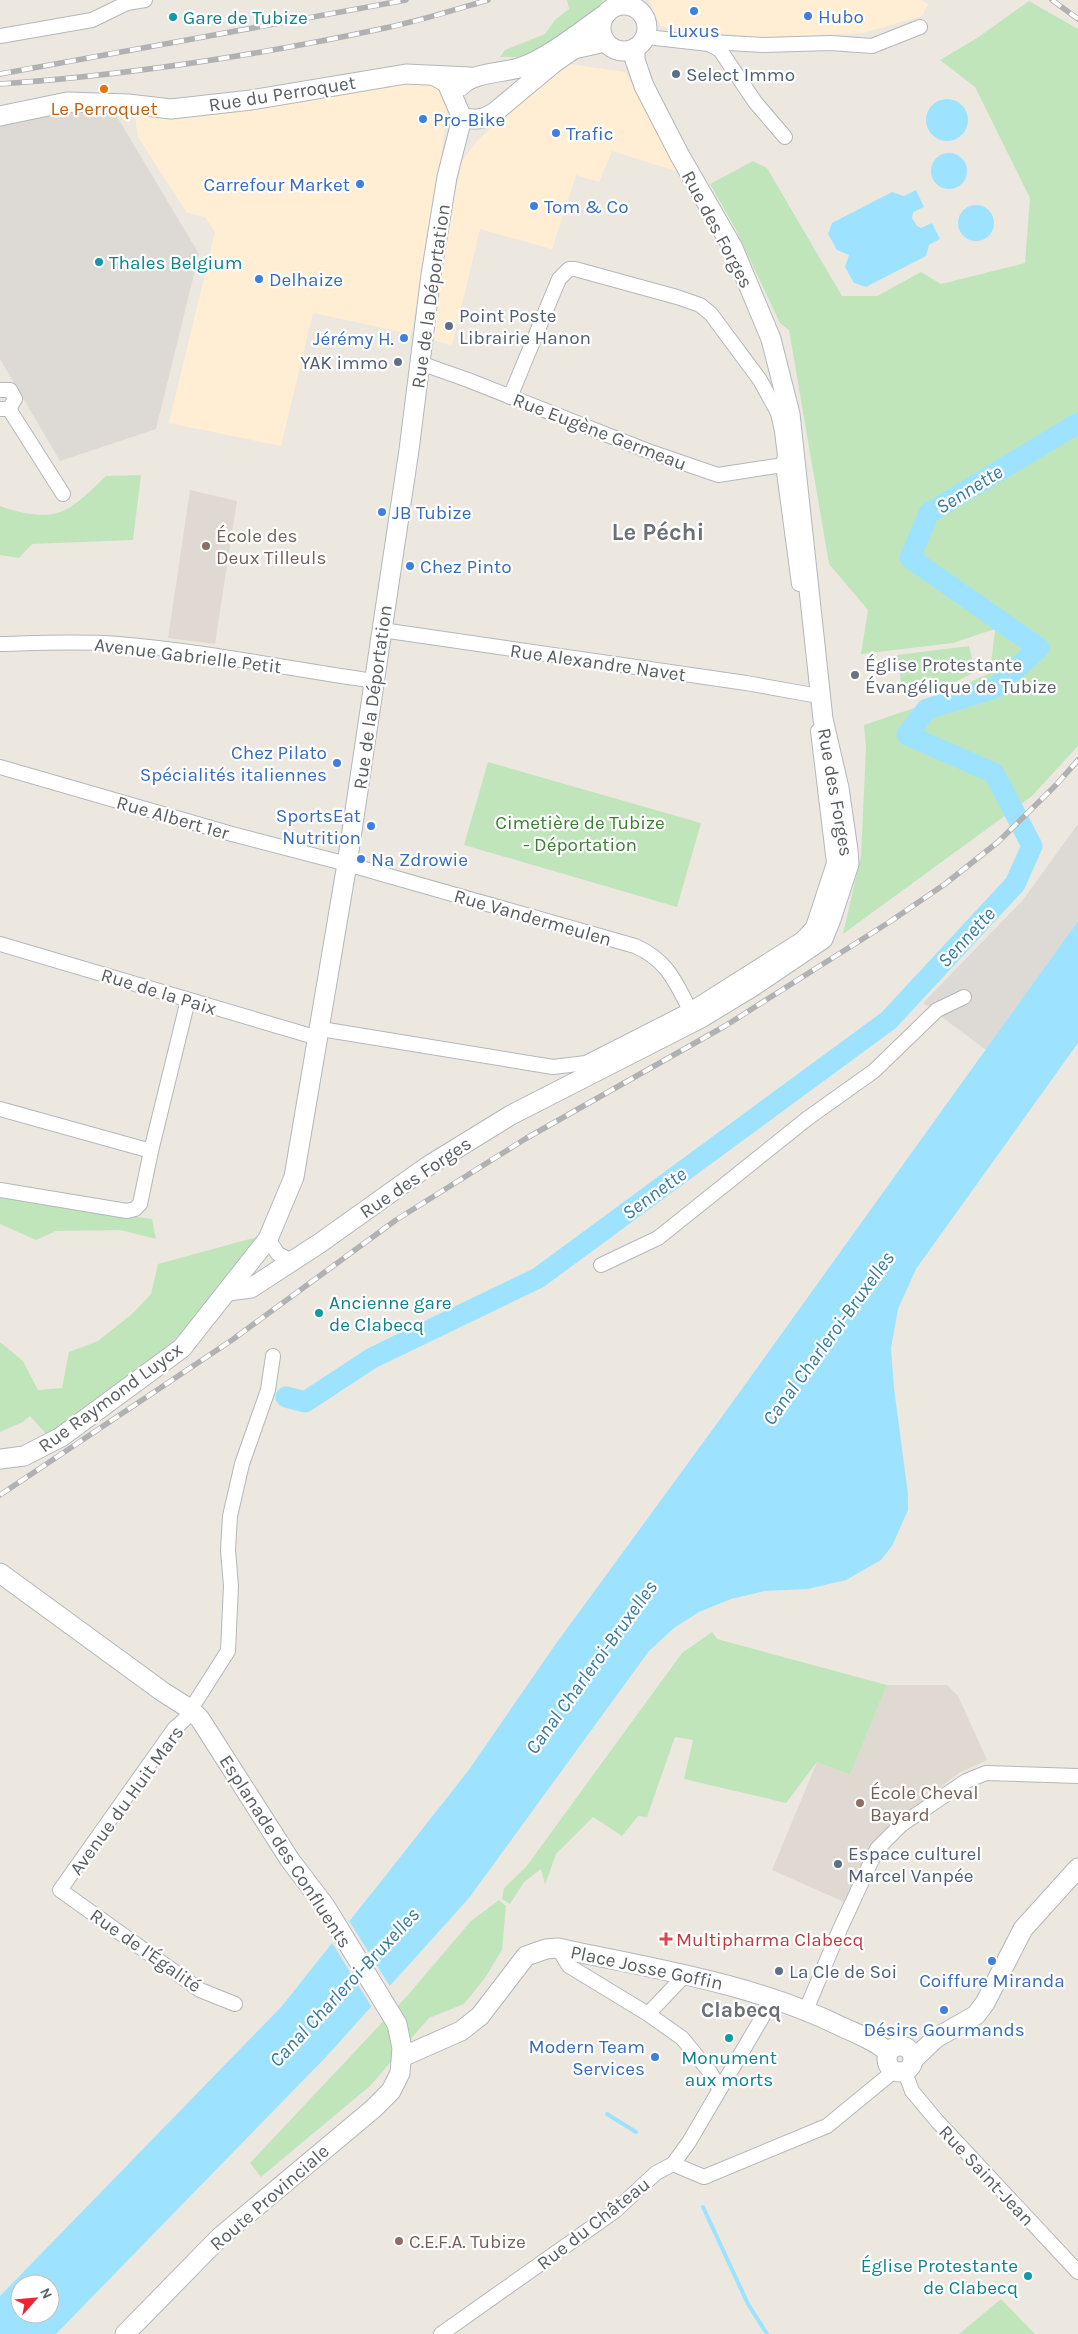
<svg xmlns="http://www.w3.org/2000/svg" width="1078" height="2334" viewBox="0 0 1078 2334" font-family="Karla,sans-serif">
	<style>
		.commercial { fill: #ffeed3 }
		.industrial { fill: #dddad5 }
		.education { fill: #dfd9d1 }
		.green { fill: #c1e5bb }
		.water { fill: #9de3ff; fill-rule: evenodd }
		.pier { fill: #ece8e0 }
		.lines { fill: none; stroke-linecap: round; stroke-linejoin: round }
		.stream { stroke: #9de3ff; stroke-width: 4 }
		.river { stroke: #9de3ff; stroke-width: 21 }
		.street-casing { stroke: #b3b7bb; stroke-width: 16 }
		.secondary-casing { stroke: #b2b7bb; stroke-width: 21 }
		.street { stroke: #fff; stroke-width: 14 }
		.secondary { stroke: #fff; stroke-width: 19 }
		.rail-casing { stroke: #b0b1b2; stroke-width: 5.5 }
		.rail { stroke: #fff; stroke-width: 4; stroke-dasharray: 11; stroke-linecap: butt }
		.shop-dot { fill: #3f7fe0; stroke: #fff; stroke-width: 2 }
		.culture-dot { fill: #0f9aa8; stroke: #fff; stroke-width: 2 }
		.service-dot { fill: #5c6f8a; stroke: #fff; stroke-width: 2 }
		.food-dot { fill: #e8710a; stroke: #fff; stroke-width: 2 }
		.education-dot { fill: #8d6e63; stroke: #fff; stroke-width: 2 }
		.worship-dot { fill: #6b7280; stroke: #fff; stroke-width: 2 }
		.health-dot { fill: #e0444e; stroke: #fff; stroke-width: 2 }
		.labels { text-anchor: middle; stroke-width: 4.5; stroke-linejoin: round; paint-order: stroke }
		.shop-label { font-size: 19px; fill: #366cbe; stroke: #fff; text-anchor: start }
		.culture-label { font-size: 19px; fill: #0d838f; stroke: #fff; text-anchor: start }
		.service-label { font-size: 19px; fill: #4e5e75; stroke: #fff; text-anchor: start }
		.street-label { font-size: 19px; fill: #595e62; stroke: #fff }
		.food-label { font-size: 19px; fill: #c56008; stroke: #fff }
		.education-label { font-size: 19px; fill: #785e54; stroke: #fff; text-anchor: start }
		.worship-label { font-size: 19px; fill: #5b616d; stroke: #fff; text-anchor: start }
		.park-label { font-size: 19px; fill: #398130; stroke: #fff }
		.health-label { font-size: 19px; fill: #be3a42; stroke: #fff; text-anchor: start }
		.water-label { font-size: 20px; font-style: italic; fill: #347aa1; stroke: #fff }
		.quarter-label { font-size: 21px; font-weight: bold; fill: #6a7074; stroke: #fff }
		.district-label { font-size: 24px; font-weight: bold; fill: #6a7074; stroke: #fff }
	</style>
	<rect width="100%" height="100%" fill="#ece8e0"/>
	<g class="commercial">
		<polygon points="649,0 921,0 928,4 922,16 863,33 764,38 661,27"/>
		<polygon points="569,64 625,72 679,172 612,151 599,182 576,175 552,249 480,229 452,345 432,340 448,224 462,161 477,141 526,97"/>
		<polygon points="406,83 432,84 444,92 447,110 436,193 411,334 313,313 281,446 169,423 215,232 205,217 187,213 138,137 135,117"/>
	</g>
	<g class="industrial">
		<polygon points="62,112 116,115 199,254 156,429 60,461 0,359 0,125"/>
		<polygon points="1078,824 1078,921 986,1050 923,1003 1022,901"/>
	</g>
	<g class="education">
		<polygon points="190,490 237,501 215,644 168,638"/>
		<polygon points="887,1685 947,1685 958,1696 987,1760 959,1773 883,1831 860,1867 844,1902 772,1870 817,1762 850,1775"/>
	</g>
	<g class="green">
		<polygon points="567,0 603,0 593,14 527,57 500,57 505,50 545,34 556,19 569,9"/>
		<polygon points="1029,1 1078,29 1078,746 1032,796 843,934 861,856 866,748 864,725 914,708 990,673 995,629 953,643 861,654 868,610 829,564 789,330 780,323 735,228 710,184 753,161 767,168 842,296 877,296 921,272 941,284 1025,263 1030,198 975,87 940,60 977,38"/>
		<path d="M141,475L133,540L32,544L19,558L0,555V506C16,512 40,518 57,513C74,509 94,487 106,476Z"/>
		<polygon points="969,646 972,658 971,674 953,683 902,689 897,655"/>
		<polygon points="488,762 701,823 677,907 464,845"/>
		<polygon points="0,1198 152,1219 156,1239 120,1230 56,1231 36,1240 0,1224"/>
		<polygon points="261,1236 195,1318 159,1356 48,1436 30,1416 23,1422 0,1432 0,1342 23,1361 38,1390 62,1388 69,1352 98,1341 132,1314 151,1294 158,1264"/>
		<polygon points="712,1632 717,1639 887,1685 850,1775 817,1762 786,1803 684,1779 693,1740 675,1737 647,1817 638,1816 622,1836 593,1817 556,1854 545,1885 541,1869 524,1882 510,1904 502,1899 504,1888 526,1867 682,1653"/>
		<polygon points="499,1900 506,1906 502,1950 485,1978 464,2004 429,2018 370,2086 261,2177 250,2163 407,1996 471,1921"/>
		<polygon points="1001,2299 1035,2334 959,2334"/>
	</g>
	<g class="water">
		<circle cx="947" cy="120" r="21"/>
		<circle cx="949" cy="171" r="18"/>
		<polygon points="916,190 924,207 913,212 912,218 917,226 921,228 932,223 940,239 929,245 926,256 866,287 854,283 845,267 849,255 837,250 828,234 832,223 892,192 904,196"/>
		<circle cx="976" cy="223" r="18"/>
		<path d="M1078,921V1043L916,1269L898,1309L891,1348L894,1388L908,1494V1510L892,1546L881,1560L846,1580L808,1589L765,1591L731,1599L699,1612L674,1628L649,1651L469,1898L326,2057L56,2334H0V2296L282,2006L390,1870L468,1771L555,1645L721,1418ZM20,2284H50V2314H20Z"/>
	</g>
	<polygon class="pier" points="348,1919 391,1988 373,2009 331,1941"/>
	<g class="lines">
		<g class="stream">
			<polyline points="607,2114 636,2132"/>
			<polyline points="703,2207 748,2304 767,2334"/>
		</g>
		<polyline class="river" points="286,1397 305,1402 372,1358 538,1278 889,1020 1015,884 1032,846 994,773 907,735 927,709 995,688 1039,648 910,558 929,513 1078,423"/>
		<defs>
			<g id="street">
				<polyline points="0,36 92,20 127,3 145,0"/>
				<polyline points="647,37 709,44 720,50 755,102 785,137"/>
				<polyline points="693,41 763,45 831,43 872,46 920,27"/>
				<polyline points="420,363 468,380 648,451 718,475 783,465"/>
				<polyline points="0,390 10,390 15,399 9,409 1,409"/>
				<polyline points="510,397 559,279 569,269 575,269 677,297 700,305 711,314 760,380 778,413 782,431 785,456 783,465 799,584"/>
				<polyline points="9,409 63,494"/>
				<polyline points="382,630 746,683 813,695"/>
				<path d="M0,644C39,643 79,641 118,644C204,651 289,669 374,681"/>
				<path d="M0,767L232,834L347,864L635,946C667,960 675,981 690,1010"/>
				<polyline points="0,944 318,1038"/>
				<polyline points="321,1029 553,1067 586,1063 690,1010 802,939 813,927 834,863 818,731"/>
				<polyline points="0,1109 151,1151"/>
				<polyline points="0,1190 127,1211 135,1209 140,1204 151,1151 188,1000"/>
				<polyline points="268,1239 278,1254 292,1261"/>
				<polyline points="601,1265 658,1238 808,1118 874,1071 937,1010 964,997"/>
				<polyline points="558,1948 569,1966 648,2014 682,2038 710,2072 719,2088"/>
				<polyline points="235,2004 200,1990 60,1890 174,1729 184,1720 228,1651 231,1586 228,1550 230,1516 242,1464 268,1390 273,1356"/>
				<polyline points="806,2010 840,1929 877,1849 901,1825 966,1781 986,1773 1078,1776"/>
				<polyline points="648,2014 685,1975"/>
				<polyline points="905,2072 912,2091 937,2121 1078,2272"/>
				<polyline points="673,2164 704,2177 827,2126 894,2071"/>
				<polyline points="441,2334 615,2211 656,2173 673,2164 689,2142 773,1999"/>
			</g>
			<g id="secondary">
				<circle cx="624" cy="28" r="23"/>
				<path d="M435,76L447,83L462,118C476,120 483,120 495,112L555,62L574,49L605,42"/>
				<path d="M461,86C473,72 504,73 522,67C551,56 581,31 607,13"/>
				<polyline points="0,116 67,102 128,104 171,109 251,100 406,74 470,77"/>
				<polyline points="228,1291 251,1288 320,1243 428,1166 511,1115 701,1018 752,987 823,939 831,919 849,864 848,850 839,788 823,719 790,414 771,339 733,248 680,156 644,86 635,60 635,49"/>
				<polyline points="0,1459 24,1456 61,1437 182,1348 268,1239 294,1177 347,864 409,450 431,275 447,177 462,118"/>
				<polyline points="0,1573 163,1692 190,1709 200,1719 290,1860 325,1906 397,2024 402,2048 400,2073 391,2091 373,2109 220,2237 125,2334"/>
				<circle cx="900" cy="2059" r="13"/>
				<path d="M402,2057L461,2031L480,2016L526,1956L546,1949L558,1948C654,1969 753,1983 842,2027C858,2034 875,2041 888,2052"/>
				<polyline points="914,2059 936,2038 976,2015 985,2003 1023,1929 1078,1868"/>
			</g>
		</defs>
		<use href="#street" class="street-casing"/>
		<use href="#secondary" class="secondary-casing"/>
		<use href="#street" class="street"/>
		<use href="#secondary" class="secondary"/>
		<defs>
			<g id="rail">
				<polyline points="1052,0 1078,19"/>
				<polyline points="0,74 406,0"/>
				<path d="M0,84C129,75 259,55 385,28C420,21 454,10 488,0"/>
				<polyline points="0,1495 232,1340 396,1220 525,1139 725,1026 891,921 945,884 998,842 1056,785 1078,760"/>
			</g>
		</defs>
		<use href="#rail" class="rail-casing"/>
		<use href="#rail" class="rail"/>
	</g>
	<g class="shop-dot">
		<circle cx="694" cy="11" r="5"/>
		<circle cx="808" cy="16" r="5"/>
		<circle cx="423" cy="119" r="5"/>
		<circle cx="556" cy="133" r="5"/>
		<circle cx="360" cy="184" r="5"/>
		<circle cx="534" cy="206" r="5"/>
		<circle cx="259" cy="279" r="5"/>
		<circle cx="404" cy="338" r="5"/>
		<circle cx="382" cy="512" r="5"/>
		<circle cx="410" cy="566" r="5"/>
		<circle cx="337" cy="763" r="5"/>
		<circle cx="371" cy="826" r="5"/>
		<circle cx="361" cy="859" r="5"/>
		<circle cx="992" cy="1961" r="5"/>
		<circle cx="944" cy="2010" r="5"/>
		<circle cx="655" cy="2057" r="5"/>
	</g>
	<g class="culture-dot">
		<circle cx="173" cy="17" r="5"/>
		<circle cx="99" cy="262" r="5"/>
		<circle cx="319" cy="1313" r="5"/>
		<circle cx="729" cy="2038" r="5"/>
		<circle cx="1028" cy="2276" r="5"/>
	</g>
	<g class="service-dot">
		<circle cx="676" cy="74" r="5"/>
		<circle cx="449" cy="326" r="5"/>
		<circle cx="398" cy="362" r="5"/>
		<circle cx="838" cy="1864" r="5"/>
		<circle cx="779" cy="1971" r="5"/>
	</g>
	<circle class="food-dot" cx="104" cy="89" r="5"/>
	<g class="education-dot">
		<circle cx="206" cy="546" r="5"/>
		<circle cx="860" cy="1803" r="5"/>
		<circle cx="399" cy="2241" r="5"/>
	</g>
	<circle class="worship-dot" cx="855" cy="675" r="5"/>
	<path class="health-dot" d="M663.5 1931.5h5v5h5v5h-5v5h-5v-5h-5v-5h5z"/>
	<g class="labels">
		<g class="shop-label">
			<text x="818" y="23">Hubo</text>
			<text x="694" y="37" text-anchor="middle">Luxus</text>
			<text x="433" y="126">Pro-Bike</text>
			<text x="566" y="140">Trafic</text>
			<text x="350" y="191" text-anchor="end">Carrefour Market</text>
			<text x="544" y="213">Tom &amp; Co</text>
			<text x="269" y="286">Delhaize</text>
			<text x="394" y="345" text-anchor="end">Jérémy H.</text>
			<text x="392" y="519">JB Tubize</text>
			<text x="420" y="573">Chez Pinto</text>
			<text x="327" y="759" text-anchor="end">Chez Pilato<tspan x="327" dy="22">Spécialités italiennes</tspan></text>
			<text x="361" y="822" text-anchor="end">SportsEat<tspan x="361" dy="22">Nutrition</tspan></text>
			<text x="371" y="866">Na Zdrowie</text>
			<text x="992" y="1987" text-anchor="middle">Coiffure Miranda</text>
			<text x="944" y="2036" text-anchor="middle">Désirs Gourmands</text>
			<text x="645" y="2053" text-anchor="end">Modern Team<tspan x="645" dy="22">Services</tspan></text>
		</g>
		<g class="culture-label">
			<text x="183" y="24">Gare de Tubize</text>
			<text x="109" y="269">Thales Belgium</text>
			<text x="329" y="1309">Ancienne gare<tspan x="329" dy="22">de Clabecq</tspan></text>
			<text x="729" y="2064" text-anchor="middle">Monument<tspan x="729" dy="22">aux morts</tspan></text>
			<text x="1018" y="2272" text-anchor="end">Église Protestante<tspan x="1018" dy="22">de Clabecq</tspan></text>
		</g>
		<g class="service-label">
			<text x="686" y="81">Select Immo</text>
			<text x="459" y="322">Point Poste<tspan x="459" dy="22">Librairie Hanon</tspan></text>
			<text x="388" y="369" text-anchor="end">YAK immo</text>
			<text x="848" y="1860">Espace culturel<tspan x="848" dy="22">Marcel Vanpée</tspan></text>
			<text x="789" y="1978">La Cle de Soi</text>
		</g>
		<g class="street-label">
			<text transform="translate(282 93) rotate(-9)" y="7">Rue du Perroquet</text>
			<text transform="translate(718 229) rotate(62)" y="7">Rue des Forges</text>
			<text transform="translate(430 296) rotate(-82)" y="7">Rue de la Déportation</text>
			<text transform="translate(600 431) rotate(21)" y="7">Rue Eugène Germeau</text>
			<text transform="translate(188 655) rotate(7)" y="7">Avenue Gabrielle Petit</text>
			<text transform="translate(598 662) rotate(8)" y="7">Rue Alexandre Navet</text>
			<text transform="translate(372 697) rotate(-82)" y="7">Rue de la Déportation</text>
			<text transform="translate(836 792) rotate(80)" y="7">Rue des Forges</text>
			<text transform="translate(173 817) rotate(16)" y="7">Rue Albert 1er</text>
			<text transform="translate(533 917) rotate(16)" y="7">Rue Vandermeulen</text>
			<text transform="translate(159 991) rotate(17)" y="7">Rue de la Paix</text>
			<text transform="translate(415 1177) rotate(-34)" y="7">Rue des Forges</text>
			<text transform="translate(110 1397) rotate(-36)" y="7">Rue Raymond Luycx</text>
			<text transform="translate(126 1800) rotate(-54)" y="7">Avenue du Huit Mars</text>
			<text transform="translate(286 1851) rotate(57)" y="7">Esplanade des Confluents</text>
			<text transform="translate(146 1950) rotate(35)" y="7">Rue de l'Égalité</text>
			<text transform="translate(647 1967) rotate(12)" y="7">Place Josse Goffin</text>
			<text transform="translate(987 2175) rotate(47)" y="7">Rue Saint-Jean</text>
			<text transform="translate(269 2197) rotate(-41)" y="7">Route Provinciale</text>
			<text transform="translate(593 2223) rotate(-38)" y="7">Rue du Château</text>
		</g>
		<g class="food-label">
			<text x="104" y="115">Le Perroquet</text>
		</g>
		<g class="education-label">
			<text x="216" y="542">École des<tspan x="216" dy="22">Deux Tilleuls</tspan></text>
			<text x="870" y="1799">École Cheval<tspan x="870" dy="22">Bayard</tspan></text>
			<text x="409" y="2248">C.E.F.A. Tubize</text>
		</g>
		<g class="worship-label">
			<text x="865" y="671">Église Protestante<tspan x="865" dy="22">Évangélique de Tubize</tspan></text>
		</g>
		<g class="park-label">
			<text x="580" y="829">Cimetière de Tubize<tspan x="580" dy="22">- Déportation</tspan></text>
		</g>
		<g class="health-label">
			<text x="676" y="1946">Multipharma Clabecq</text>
		</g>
		<g class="water-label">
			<text transform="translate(969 489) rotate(-32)" y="7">Sennette</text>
			<text transform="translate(966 937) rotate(-47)" y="7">Sennette</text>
			<text transform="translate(654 1193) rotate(-36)" y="7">Sennette</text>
			<text transform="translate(828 1338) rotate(-54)" y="7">Canal Charleroi-Bruxelles</text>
			<text transform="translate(591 1667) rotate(-54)" y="7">Canal Charleroi-Bruxelles</text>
			<text transform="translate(344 1987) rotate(-47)" y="7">Canal Charleroi-Bruxelles</text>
		</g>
		<g class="quarter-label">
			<text x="741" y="2017">Clabecq</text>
		</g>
		<g class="district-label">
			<text x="658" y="540">Le Péchi</text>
		</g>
	</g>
	<g transform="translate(35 2299) rotate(63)"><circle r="24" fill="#ffffff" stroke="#bdbfc0"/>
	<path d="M0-4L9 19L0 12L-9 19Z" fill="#ed2533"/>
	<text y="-8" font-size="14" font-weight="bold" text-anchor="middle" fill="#595e62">N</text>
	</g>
</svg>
